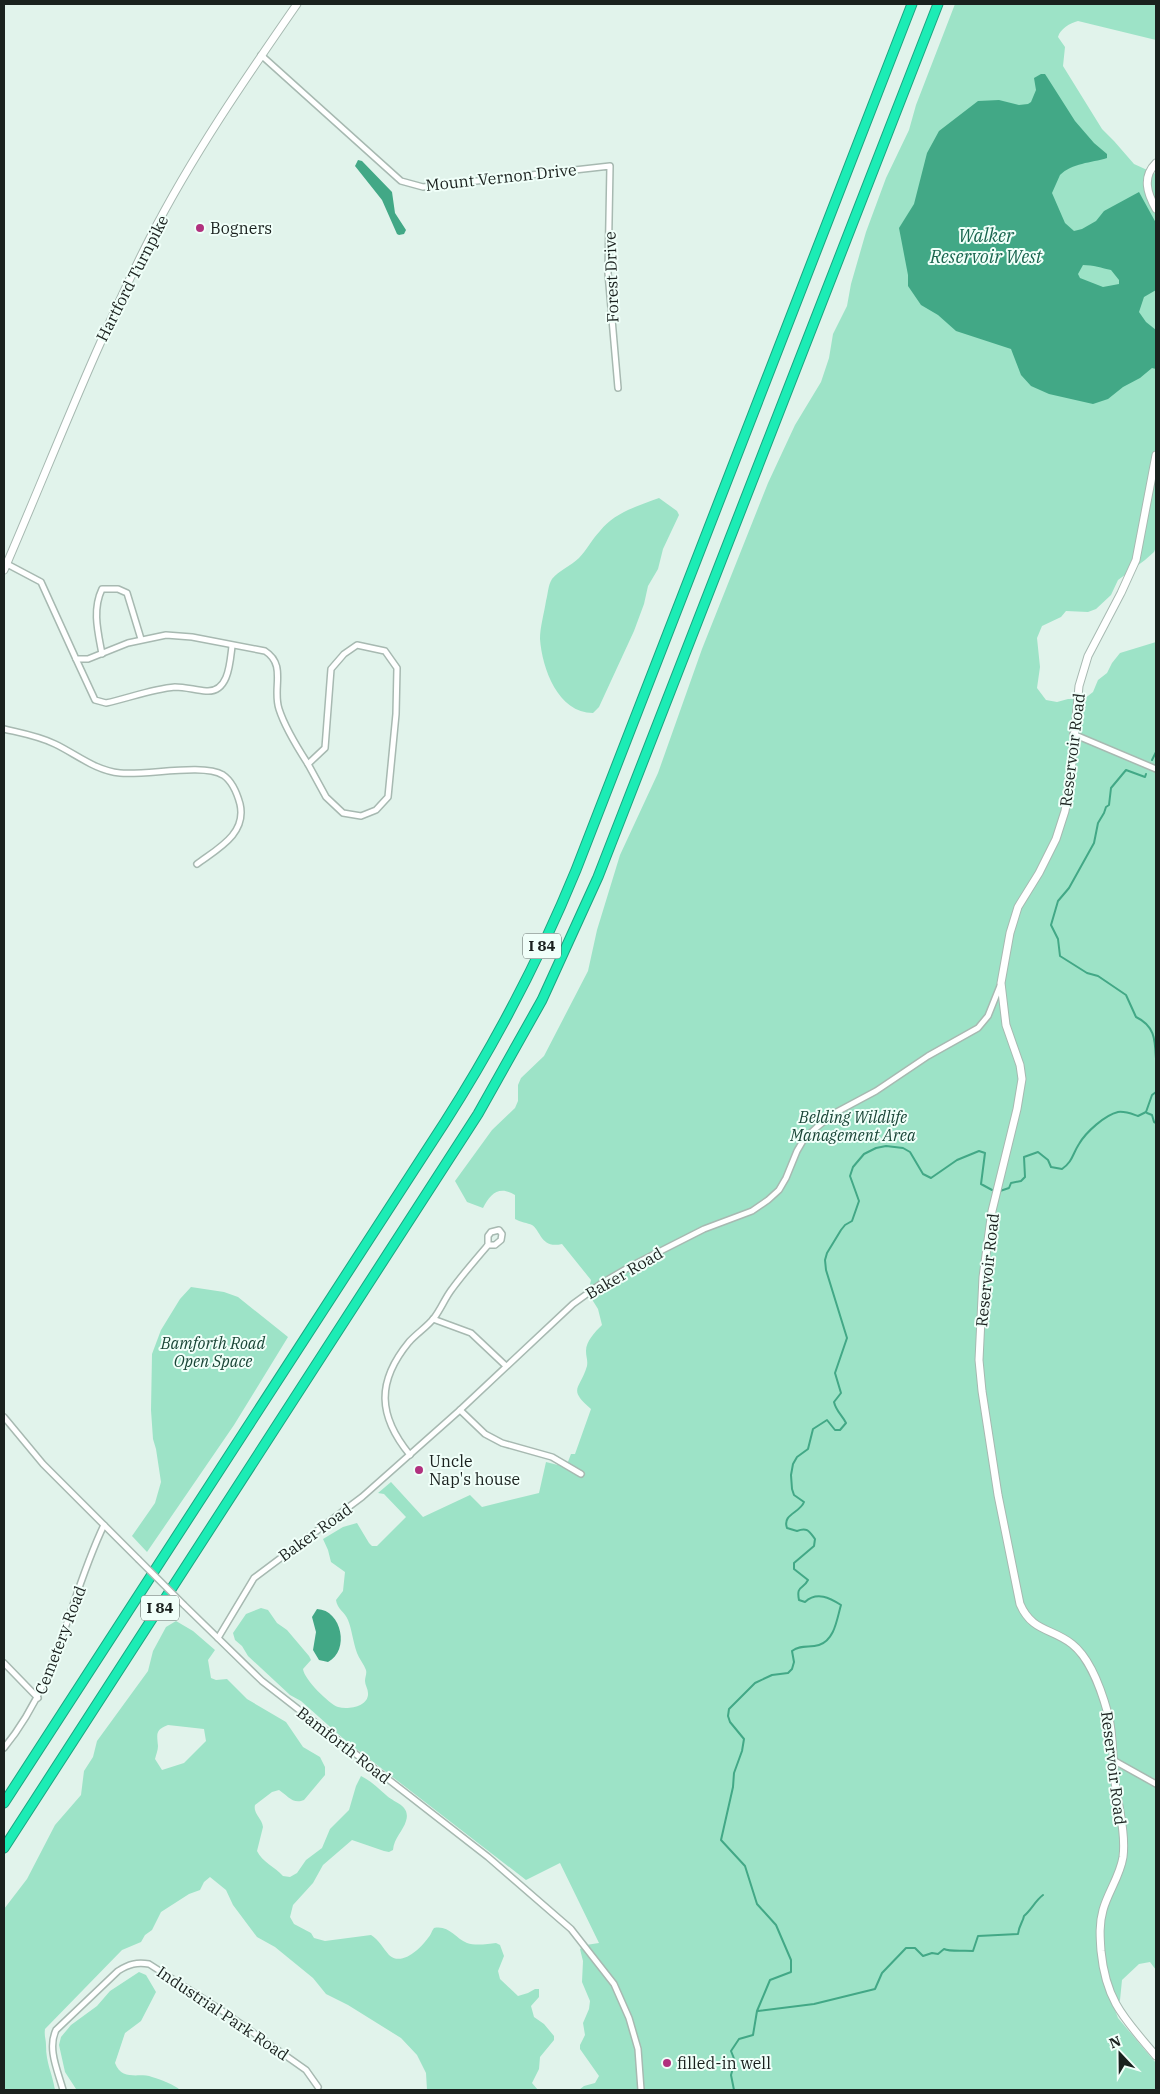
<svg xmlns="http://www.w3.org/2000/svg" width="1160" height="2094" viewBox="0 0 1160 2094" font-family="'IBM Plex Serif',serif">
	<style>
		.green { fill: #9de3c7; fill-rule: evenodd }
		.water { fill: #42a886; fill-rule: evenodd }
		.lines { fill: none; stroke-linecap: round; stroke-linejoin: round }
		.stream { stroke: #42a886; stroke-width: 2 }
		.street-casing { stroke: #a7b9b1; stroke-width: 8 }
		.secondary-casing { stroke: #a7b9b1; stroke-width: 9 }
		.highway-casing { stroke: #1ba580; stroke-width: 11 }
		.street { stroke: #fff; stroke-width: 5 }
		.secondary { stroke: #fff; stroke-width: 7 }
		.highway { stroke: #1cecb5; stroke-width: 9 }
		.street-bridge-casing { stroke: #a7b9b1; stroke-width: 8; stroke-linecap: butt }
		.street-bridge { stroke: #fff; stroke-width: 5 }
		.poi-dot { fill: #b1317e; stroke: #f0fff9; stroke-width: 2 }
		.labels { text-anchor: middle; stroke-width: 4; stroke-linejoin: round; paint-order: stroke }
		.shield { fill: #f0fff9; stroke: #5a6460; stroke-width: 1 }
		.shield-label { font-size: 15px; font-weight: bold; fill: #1a211e }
		.street-label { font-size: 16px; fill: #1a211e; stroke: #f0fff9 }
		.poi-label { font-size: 16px; fill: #1a211e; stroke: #f0fff9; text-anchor: start }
		.park-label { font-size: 16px; font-style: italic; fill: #194536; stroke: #f0fff9 }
		.water-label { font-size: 18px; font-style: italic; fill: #18654e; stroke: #f0fff9 }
	</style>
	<rect width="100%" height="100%" fill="#e1f3eb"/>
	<g class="green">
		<path d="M955,4H1156V40L1078,21C1070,23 1060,29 1058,37L1065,47L1063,66L1102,129L1114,141L1134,164L1156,174V547L1154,552L1145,560L1118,580L1111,595L1096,609L1088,612L1066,611L1061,617L1042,626L1037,638L1040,667L1037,688L1046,700L1057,702L1068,699H1084L1093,692L1098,680L1107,673L1112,663L1120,653L1156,642V1970L1150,1962L1139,1964L1122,1980L1120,2000L1115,2010L1118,2018L1156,2063V2090H579L584,2086L595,2083L599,2076L580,2049V2045L585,2035L583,2023L589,2009L590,2001L582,1982L583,1961L580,1949L586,1945L599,1943L560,1863L526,1880L346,1741L301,1701L290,1695L248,1656L242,1646L235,1640L233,1633L246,1614L261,1608L268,1610L277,1623L287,1630L309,1656L311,1660L303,1669C304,1679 329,1704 338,1707C349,1710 369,1706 368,1693C368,1689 365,1685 365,1681C365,1677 367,1674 366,1670C364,1664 359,1659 357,1653C353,1642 352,1630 348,1620C345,1612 337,1609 336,1600L343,1591L345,1572L331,1562L328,1550L323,1539L343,1527L357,1523L369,1543L372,1546H377L406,1517L384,1494L378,1493L391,1482L423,1517L470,1495L482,1507L539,1493L546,1462L566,1467L571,1454H575L591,1409C567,1388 580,1390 587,1366C588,1360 586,1357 586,1351C586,1341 595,1332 602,1325L598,1309L588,1293L591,1280L562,1244C541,1249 541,1231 532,1225C528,1223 520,1222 515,1219V1195C499,1185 490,1194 483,1208L467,1202L455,1181L492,1130L515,1108L518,1101V1085L521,1078L544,1056L588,971L597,930L620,855L658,773L702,649L768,483L795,425L821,382L829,358L833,334L847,306L851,284L866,232L886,178L909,130L916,105Z"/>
		<path d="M659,498L677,511L679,515L663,549L658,569L648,586L644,604L634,631L599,707L593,713C558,713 542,668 540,639C540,627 544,614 546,601C548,594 548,585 552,579C558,571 571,566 579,558C587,550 592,539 600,531C615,512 638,506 659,498Z"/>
		<polygon points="191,1287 224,1292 238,1297 288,1337 234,1425 147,1552 132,1536 155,1503 161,1482 156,1449 153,1439 151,1410 152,1354 161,1330 180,1299"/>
		<path d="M176,1621L193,1631L215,1650L208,1660L211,1678L216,1680L227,1679L247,1699L286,1722L303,1747L320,1757L325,1767V1775L304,1800C293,1805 287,1795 279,1790L272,1792L255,1805C253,1814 262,1818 263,1827L257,1851C262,1862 275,1867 283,1876L290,1877L297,1873L306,1860L322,1848L330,1829L349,1810L356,1786L361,1776C371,1781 378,1788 386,1795C394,1803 411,1805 406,1821C403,1831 394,1838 393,1850L389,1852L384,1851L352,1840L323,1865L313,1883L293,1905L290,1917L294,1924L311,1933L314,1938L325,1941L371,1935C379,1940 383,1948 389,1955C402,1967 421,1948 428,1938C431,1935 431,1932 434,1928C449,1925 455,1938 467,1943C475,1946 488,1944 496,1943L500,1945L504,1956L498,1971L500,1979L518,1996L528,1993L535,1989H539V1997L531,2006L534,2017L544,2024L554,2036V2040L540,2057L539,2069L532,2083L538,2090H427L426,2073L417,2055L401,2038L348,2005L326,1994L313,1978L275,1947L257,1937L233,1905L226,1890L210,1877L204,1882L200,1890L189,1894L161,1912L152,1930L145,1935L141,1942L122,1950L45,2029C44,2036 46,2039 46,2045C46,2064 52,2072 55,2090H4V1909L27,1879L55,1825L81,1795L84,1771L93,1757L97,1741L148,1671L153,1651L166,1627ZM168,1725L204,1729L206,1741L184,1763L162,1770L155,1759C156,1755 158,1750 158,1746C157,1734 155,1730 168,1725Z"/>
		<path d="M139,1972L146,1975L156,1992L141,2021L125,2033L115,2063C122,2082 139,2072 152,2077C160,2079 175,2085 180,2090L76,2089L65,2072L59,2045L61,2037L71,2025L97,2006L110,1991Z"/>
	</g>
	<g class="water">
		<path d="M1041,74H1045L1047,77L1075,121L1094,143L1107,154V158C1091,163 1072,163 1060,175L1052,193L1065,223L1074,231L1082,229L1096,221L1104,211L1139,192L1156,223V290L1144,297L1139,312L1146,322L1156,330V369L1152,368L1140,378L1123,387L1108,399L1093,404L1049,394L1031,386L1021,375L1011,349L956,331L938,315L921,305L908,286V275L899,228L914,204L927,153L939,131L978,101L999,100L1019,105L1028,104L1031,102L1036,90L1034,78ZM1083,265C1093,265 1102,268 1111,270L1119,280V284L1103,287L1080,278L1078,274Z"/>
		<polygon points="358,160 362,161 392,192 395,213 406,230 404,234 399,235 397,234 382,200 355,166"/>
		<path d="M317,1609C342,1610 350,1651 328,1662L319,1660L313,1650L316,1632L312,1617Z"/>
	</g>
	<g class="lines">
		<g class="stream">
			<polyline points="1152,760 1156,752"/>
			<path d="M1146,774L1145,777L1126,770L1111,788L1109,805L1106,807L1104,813L1098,823L1094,843L1069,888L1058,901L1051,925L1058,939L1060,956L1087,973L1098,976L1126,995L1136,1017C1155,1026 1155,1040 1156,1059"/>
			<polyline points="1146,1112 1152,1095 1156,1092"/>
			<polyline points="1147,1113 1152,1115 1154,1122 1156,1123"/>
			<path d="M1000,1191L1009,1188L1011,1183L1021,1181L1025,1177L1024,1157L1038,1152L1048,1160L1051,1167L1062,1169C1073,1161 1072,1155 1079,1144C1086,1132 1105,1115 1118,1112C1125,1111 1132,1114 1138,1116L1146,1112"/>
			<path d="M758,2011L814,2004L875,1989L882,1973L906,1948H915L923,1956L932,1953L938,1954L944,1949C950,1952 965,1950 973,1951L978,1936L1018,1934C1019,1925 1023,1922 1024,1916C1032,1909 1035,1901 1043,1895"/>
			<path d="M734,2090L731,2075L735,2061L731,2051L739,2039L753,2035L757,2011L770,1980L791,1972V1960L776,1925L757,1904L745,1866L721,1840L733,1787L734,1773L742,1751L744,1739L730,1722L728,1716L729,1709L755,1683L772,1675L788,1673L792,1669L794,1662L792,1651C801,1644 809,1648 819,1645C835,1640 837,1618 841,1605C830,1598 817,1591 805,1602L799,1600C796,1585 803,1590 808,1580L794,1569V1563L814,1546L815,1539C809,1531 807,1527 797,1531L787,1528C782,1514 800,1513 804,1502L794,1495L792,1489L791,1475L793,1464L797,1457L808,1449L813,1429L827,1420L835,1430H840L846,1423C842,1415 836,1411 834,1402L841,1393L835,1373L847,1338L826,1270L825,1260L827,1253L841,1230L845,1225L852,1221L859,1201L850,1176L853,1167L864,1154L876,1148L886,1146L903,1148L910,1152L923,1174L931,1178L957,1160L979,1151L985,1153L981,1184L992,1190"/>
		</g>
		<defs>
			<g id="street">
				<polyline points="261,55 401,181 423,187 610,166 608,273 618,388"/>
				<path d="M7,564L41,582L76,659H88L128,643L166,635L192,637L265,651C287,665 272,688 279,709C285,728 297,747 308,764"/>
				<polygon points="357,645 385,651 397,668 396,714 388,797 376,810 361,816 343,813 326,797 308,764 325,748 331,669 344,654"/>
				<path d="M102,654C98,632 92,610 102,589H118L127,593L141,639"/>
				<path d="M76,659L95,700L106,703C129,698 152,689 175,687C185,687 195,690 206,691C229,693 230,662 232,646"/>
				<path d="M4,729C21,733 39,736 55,744C76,754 96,771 120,773C145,776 203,763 223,775C232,781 237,793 240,804C247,834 217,849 197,864"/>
				<polyline points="1073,734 1156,769"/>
				<polyline points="433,1319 471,1333 506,1366"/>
				<polyline points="460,1410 485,1434 502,1443 552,1457 581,1474"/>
				<polyline points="4,1417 43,1464 138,1559"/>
				<path d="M410,1455C378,1416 376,1382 409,1342C417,1333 427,1327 434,1318C441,1309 445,1298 452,1289C463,1274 476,1259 488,1245H495L501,1240L502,1234L499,1230L491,1232L488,1236V1245"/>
				<polyline points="184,1605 262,1681 488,1857 571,1929 614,1984 629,2018 638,2049 641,2090"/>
				<polyline points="218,1638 254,1578 362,1497 460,1410 573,1304 602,1283 633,1265 704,1229 752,1211 768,1200 779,1190 786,1178 797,1151 804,1139 816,1128 833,1114 876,1091 928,1056 978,1028 988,1016 1000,986"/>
				<polyline points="4,1663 38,1698"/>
				<path d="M4,1748C59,1681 68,1600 104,1525"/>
				<polyline points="1113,1760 1156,1784"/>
				<path d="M63,2090C58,2071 47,2049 56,2030L118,1971C129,1964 137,1962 149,1964L221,2010L306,2070L318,2087"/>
			</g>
			<g id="secondary">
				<path d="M1156,163C1142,177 1147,193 1156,209"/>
				<path d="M1156,455L1136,560L1121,593L1088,656L1079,686L1070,783L1065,811L1056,839L1039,873L1018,907L1010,933L1001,983L1006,1025L1020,1065L1022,1079L1017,1109L992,1211L983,1277L979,1360L982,1391L998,1495L1020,1604C1032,1632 1052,1628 1072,1644C1090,1658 1102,1692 1108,1714C1114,1736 1112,1759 1115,1782C1118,1805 1126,1833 1123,1857C1120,1876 1108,1892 1103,1910C1099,1924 1100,1937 1101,1951C1106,2002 1125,2019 1156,2056"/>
				<path d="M4,570C52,459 95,346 150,238C192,156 245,79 297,4"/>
			</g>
			<g id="highway">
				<path d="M4,1803L445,1122C496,1042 540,958 576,870L912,4"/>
				<polyline points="4,1848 478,1114 542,1000 598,877 938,4"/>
			</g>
		</defs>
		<use href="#street" class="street-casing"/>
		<use href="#secondary" class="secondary-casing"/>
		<use href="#highway" class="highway-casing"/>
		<use href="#street" class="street"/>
		<use href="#secondary" class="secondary"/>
		<use href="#highway" class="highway"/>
		<defs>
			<polyline id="street-bridge" points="138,1559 184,1605"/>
		</defs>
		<use href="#street-bridge" class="street-bridge-casing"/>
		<use href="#street-bridge" class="street-bridge"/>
	</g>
	<g class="poi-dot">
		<circle cx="200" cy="228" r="5"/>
		<circle cx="419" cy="1470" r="5"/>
		<circle cx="667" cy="2063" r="5"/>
	</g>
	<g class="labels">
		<g class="shield">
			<rect x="523" y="933.5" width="38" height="25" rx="4"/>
			<rect x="141" y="1595.5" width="38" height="25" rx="4"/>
		</g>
		<g class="shield-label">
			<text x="542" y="951">I 84</text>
			<text x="160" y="1613">I 84</text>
		</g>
		<g class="street-label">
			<text transform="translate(501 177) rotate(-6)" y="6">Mount Vernon Drive</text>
			<text transform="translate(611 277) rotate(-92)" y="6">Forest Drive</text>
			<text transform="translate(132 278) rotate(-63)" y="6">Hartford Turnpike</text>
			<text transform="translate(1072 750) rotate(-83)" y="6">Reservoir Road</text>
			<text transform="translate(987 1270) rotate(-84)" y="6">Reservoir Road</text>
			<text transform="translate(624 1273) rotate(-30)" y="6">Baker Road</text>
			<text transform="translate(315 1532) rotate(-36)" y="6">Baker Road</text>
			<text transform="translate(60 1640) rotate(-69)" y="6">Cemetery Road</text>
			<text transform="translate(344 1745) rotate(38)" y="6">Bamforth Road</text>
			<text transform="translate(1114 1768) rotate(83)" y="6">Reservoir Road</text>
			<text transform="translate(223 2013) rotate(34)" y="6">Industrial Park Road</text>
		</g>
		<g class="poi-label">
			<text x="210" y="234">Bogners</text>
			<text x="429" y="1467">Uncle<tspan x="429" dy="18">Nap's house</tspan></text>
			<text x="677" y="2069">filled-in well</text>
		</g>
		<g class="park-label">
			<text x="853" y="1123">Belding Wildlife<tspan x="853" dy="18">Management Area</tspan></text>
			<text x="213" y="1349">Bamforth Road<tspan x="213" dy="18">Open Space</tspan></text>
		</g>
		<g class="water-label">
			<text x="986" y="242">Walker<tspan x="986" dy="21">Reservoir West</tspan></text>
		</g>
	</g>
	<rect width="1160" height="2094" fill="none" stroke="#1a211e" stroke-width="10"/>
	<g transform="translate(1120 2054) rotate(338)" stroke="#f0fff9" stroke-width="4" paint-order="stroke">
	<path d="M0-4L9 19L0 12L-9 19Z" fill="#1a211e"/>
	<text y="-8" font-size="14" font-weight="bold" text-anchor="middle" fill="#1a211e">N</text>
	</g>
</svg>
